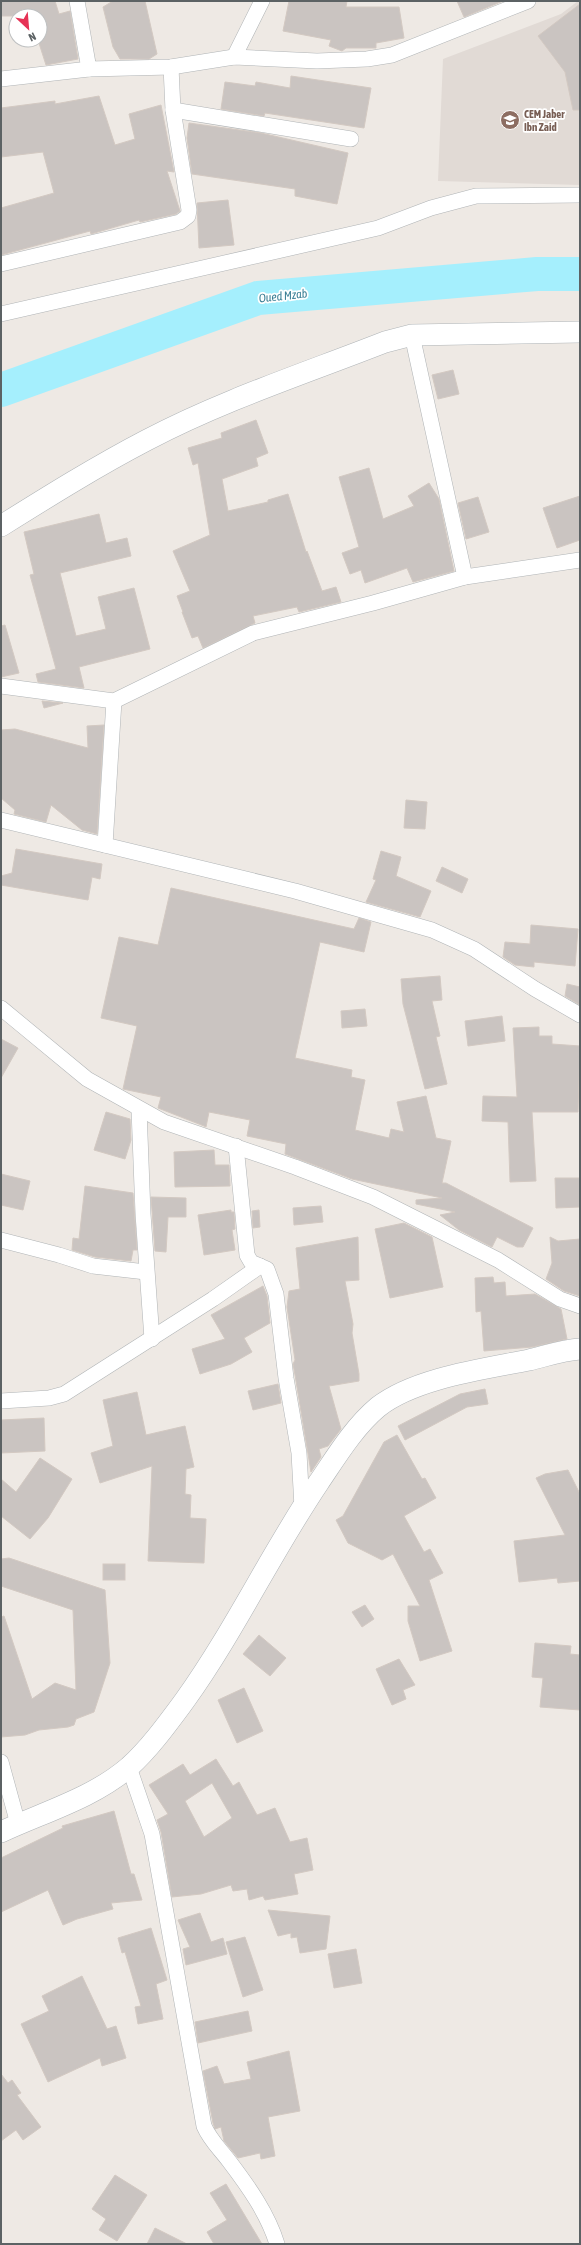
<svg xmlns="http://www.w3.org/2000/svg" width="581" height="2245" viewBox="0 0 581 2245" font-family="'Asap Condensed',sans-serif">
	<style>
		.education { fill: #e1dad5 }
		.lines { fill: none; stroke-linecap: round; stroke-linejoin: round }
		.river { stroke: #a5effd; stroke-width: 34 }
		.building { fill: #cac4c1; stroke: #d3c9c2; fill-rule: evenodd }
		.street-casing { stroke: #b0b4b6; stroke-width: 16 }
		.secondary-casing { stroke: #afb4b7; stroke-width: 22 }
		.street { stroke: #fff; stroke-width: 15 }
		.secondary { stroke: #fff; stroke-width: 21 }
		.labels { text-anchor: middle; stroke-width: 3.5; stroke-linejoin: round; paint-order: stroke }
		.education-label { font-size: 11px; font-weight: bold; fill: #785e54; stroke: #fff; text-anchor: start }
		.water-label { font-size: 12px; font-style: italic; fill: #3a7f95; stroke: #fff }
	</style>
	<rect width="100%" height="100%" fill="#eee9e4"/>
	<polygon class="education" points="578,1 580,1 580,185 438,181 443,59 561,14"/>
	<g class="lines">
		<polyline class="river" points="1,390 258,298 537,274 580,274"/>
	</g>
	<g class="building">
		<polygon points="1,1 55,1 59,14 70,11 78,59 46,65 38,40 40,40 40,16 1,16"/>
		<polygon points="113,1 145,1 157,54 149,59 120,59 113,47 103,7"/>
		<polygon points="289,1 347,1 346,7 399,7 404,38 376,43 376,48 346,48 342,51 329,46 331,40 283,31"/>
		<polygon points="457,1 503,1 464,17"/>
		<polygon points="580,4 580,110 573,110 565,72 538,36"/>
		<polygon points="291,76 371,88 364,128 265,113 264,116 221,109 225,82 255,86 256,82 290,88"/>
		<polygon points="99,96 115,145 135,139 129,114 161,105 174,172 167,171 180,211 176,214 140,222 139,220 91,234 90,231 1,255 1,208 54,193 43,152 1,157 1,108 55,101 55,104"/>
		<polygon points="189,123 261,133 348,153 337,204 295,196 295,189 192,174 187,138"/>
		<polygon points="228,200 234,245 199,248 197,203"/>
		<polygon points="453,370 459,394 438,399 432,375"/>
		<polygon points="256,420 268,453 256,458 258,466 222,479 228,511 268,502 268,500 288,494 306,552 307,551 322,591 336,587 341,602 299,612 297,607 253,616 255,623 203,648 198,636 192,638 182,612 183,612 177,596 190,591 173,551 210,535 198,463 193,465 188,448 222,438 221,433"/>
		<polygon points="369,468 383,519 414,506 408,496 429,483 439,499 454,571 413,582 407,568 365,583 361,570 350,574 342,553 359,547 339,477"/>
		<polygon points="580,496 580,540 557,548 543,508"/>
		<polygon points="478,497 489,532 466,539 458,503"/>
		<polygon points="99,514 106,543 127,538 131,556 60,573 76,636 106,629 98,597 134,588 150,649 79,667 84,688 38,682 36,674 56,669 30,575 34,574 24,532"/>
		<polygon points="5,625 19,673 1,677 1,626"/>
		<polygon points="42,701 63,703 44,708"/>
		<polygon points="104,725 97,834 82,830 51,805 46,822 14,814 15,810 1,798 1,730 15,729 88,748 87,726"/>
		<polygon points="406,800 427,802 425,829 404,828"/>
		<polygon points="16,849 102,864 100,879 92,877 88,900 1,885 1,876 12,873"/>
		<polygon points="381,851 401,857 396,876 431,891 420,917 366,902 376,880 373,879"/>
		<polygon points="442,867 468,879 462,893 436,881"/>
		<polygon points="171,888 354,929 359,918 371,922 364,952 320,942 295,1058 352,1070 351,1077 365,1080 355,1130 389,1138 391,1129 404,1132 397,1102 426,1096 436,1138 451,1141 442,1183 446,1183 533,1228 523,1247 517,1247 497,1237 492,1247 459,1230 440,1215 455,1212 416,1204 416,1200 442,1198 352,1179 285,1154 286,1144 247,1136 250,1120 209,1112 206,1127 204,1126 158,1108 161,1097 123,1089 137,1026 101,1018 119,937 158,945"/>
		<polygon points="531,925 578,929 575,966 534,962 534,967 515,965 503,957 505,942 530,944"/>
		<polygon points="440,976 442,1000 432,1001 440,1036 436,1037 447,1084 425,1089 403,1004 401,979"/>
		<polygon points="567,984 580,987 580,1005 565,996"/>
		<polygon points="365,1009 367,1026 342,1028 341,1011"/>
		<polygon points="502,1016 505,1041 468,1046 465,1021"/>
		<polygon points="539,1027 539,1036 552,1036 552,1044 580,1046 578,1112 532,1112 536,1181 510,1182 508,1122 482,1121 483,1096 517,1097 513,1028"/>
		<polygon points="1,1039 18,1048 1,1078"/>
		<polygon points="106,1112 130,1119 131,1140 125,1159 94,1150"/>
		<polygon points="214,1150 215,1165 229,1165 230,1186 175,1187 174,1152"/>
		<polygon points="1,1174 30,1181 23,1210 1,1205"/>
		<polygon points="555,1178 580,1178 580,1207 556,1208"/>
		<polygon points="85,1186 133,1193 137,1250 133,1250 131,1261 95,1257 72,1250 73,1238 79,1239"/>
		<polygon points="151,1197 186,1198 186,1217 168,1217 166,1252 155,1251"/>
		<polygon points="321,1206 323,1222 294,1225 293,1208"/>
		<polygon points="231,1210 231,1212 234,1212 235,1229 232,1230 235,1250 204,1255 198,1215"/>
		<polygon points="259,1210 260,1227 253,1228 252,1211"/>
		<polygon points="404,1223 432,1237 443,1287 390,1298 375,1229"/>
		<polygon points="358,1237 359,1280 345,1281 353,1324 352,1333 359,1374 359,1381 329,1386 341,1429 328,1446 319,1449 321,1457 311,1472 295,1375 293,1364 295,1360 287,1307 289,1291 300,1289 296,1248"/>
		<polygon points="550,1237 558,1241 580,1239 580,1296 564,1291 546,1279 552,1263"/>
		<polygon points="493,1277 494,1283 505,1282 506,1296 535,1294 561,1309 567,1339 532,1347 484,1351 481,1311 476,1312 475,1278"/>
		<polygon points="263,1286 267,1296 270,1323 244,1338 252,1352 231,1364 200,1374 192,1349 225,1339 211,1315"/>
		<polygon points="278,1384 281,1403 253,1410 248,1391"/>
		<polygon points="485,1389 488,1404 467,1407 405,1440 398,1426 460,1394"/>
		<polygon points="137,1392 146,1435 185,1426 194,1467 186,1469 185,1494 191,1495 190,1518 206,1519 204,1563 148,1561 152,1466 100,1483 91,1453 113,1446 103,1400"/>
		<polygon points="44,1418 45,1451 1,1453 1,1420"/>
		<polygon points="397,1435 422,1479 425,1478 436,1498 404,1516 424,1552 430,1549 443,1573 429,1580 452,1651 420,1661 408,1621 408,1606 420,1606 393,1554 382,1560 348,1543 336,1520 343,1516 384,1442"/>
		<polygon points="40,1458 72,1479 48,1518 30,1539 1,1516 1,1479 16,1492"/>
		<polygon points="568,1470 580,1494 580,1581 558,1583 557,1578 519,1582 514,1541 565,1535 536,1478 545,1474"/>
		<polygon points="9,1558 105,1590 110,1663 94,1712 76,1719 74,1725 68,1727 39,1730 25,1735 1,1737 1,1617 4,1616 32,1699 55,1683 76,1690 73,1610 1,1586 1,1559"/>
		<rect x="103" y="1564" width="22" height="16"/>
		<polygon points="365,1605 374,1619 362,1627 352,1612"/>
		<polygon points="259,1635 286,1658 270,1676 243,1654"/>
		<polygon points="535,1643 571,1646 570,1654 580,1655 580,1710 540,1707 543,1678 532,1677"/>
		<polygon points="399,1659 415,1685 403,1690 406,1699 392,1705 376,1669"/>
		<polygon points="244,1688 263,1731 237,1743 218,1700"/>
		<path d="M216,1759L233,1786L239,1782L257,1815L275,1808L290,1842L307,1838L313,1870L294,1874L298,1894L265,1900L263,1896L249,1900L247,1889L233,1891L231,1885L201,1894L172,1897L161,1832L157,1820L168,1814L149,1785L183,1764L190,1775ZM212,1783L232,1818L204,1837L185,1801Z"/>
		<polygon points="114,1811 131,1874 134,1874 142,1900 111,1903 113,1909 77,1919 63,1925 48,1890 1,1912 1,1858 63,1828 62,1826"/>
		<polygon points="268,1910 330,1916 326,1949 300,1953 297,1937 291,1938 291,1933 278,1936"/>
		<polygon points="200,1913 211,1942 223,1938 227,1954 186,1965 183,1949 190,1947 178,1920"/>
		<polygon points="151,1928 167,1980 156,1984 163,2019 138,2024 135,2007 141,2006 125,1952 122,1953 118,1938"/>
		<polygon points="245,1937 263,1990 243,1997 226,1942"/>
		<polygon points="356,1949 362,1983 334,1988 328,1954"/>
		<polygon points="82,1976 107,2029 116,2026 126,2058 102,2066 100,2058 48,2082 21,2024 49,2011 42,1996"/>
		<polygon points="248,2011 252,2031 198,2043 195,2022"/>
		<polygon points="289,2051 300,2111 268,2117 275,2156 261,2159 260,2153 238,2158 224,2141 221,2127 215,2129 213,2123 203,2071 217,2066 224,2084 251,2079 247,2062"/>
		<polygon points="1,2074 8,2083 12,2080 21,2093 17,2095 41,2127 23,2140 16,2130 1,2141"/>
		<polygon points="115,2175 147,2195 117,2241 99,2230 106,2219 92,2209"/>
		<polygon points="226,2184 262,2244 214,2244 207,2232 227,2220 210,2193"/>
		<polygon points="155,2228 187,2244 147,2244"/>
	</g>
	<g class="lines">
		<defs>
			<g id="street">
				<polyline points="77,1 89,69 171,67 234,57 317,61 367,59 392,55 528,1"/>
				<polyline points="234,57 262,1"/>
				<polyline points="1,79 89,69"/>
				<polyline points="173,110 351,139"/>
				<polyline points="1,264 180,222 188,216 189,210 173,110 171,67"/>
				<polyline points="1,314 378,228 431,208 476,196 580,195"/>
				<polyline points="412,335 465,577"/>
				<polyline points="1,686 114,701 253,633 373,603 465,577 580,560"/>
				<polyline points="1,820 295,891 432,930 474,949 535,989 580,1015"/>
				<polyline points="105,845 114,701"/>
				<polyline points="1,1008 87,1079 164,1122 295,1167 373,1197 498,1260 560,1299 580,1306"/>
				<polyline points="139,1109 143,1214 152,1339"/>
				<polyline points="236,1146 247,1255 251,1262 267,1269 276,1294 286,1378 299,1453 302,1507"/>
				<polyline points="1,1240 59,1255 93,1266 146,1272"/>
				<polyline points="1,1401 49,1398 64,1394 213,1299 260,1266"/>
				<polyline points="1,1762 18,1824"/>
				<path d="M129,1767L152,1834L204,2126C210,2140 220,2149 229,2161C248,2186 268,2214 277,2244"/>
			</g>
			<g id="secondary">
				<path d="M1,526C49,496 97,466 147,440C223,400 306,373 385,342L412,335L580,332"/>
				<path d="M1,1832C44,1812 93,1798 129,1767C150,1748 168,1723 185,1700C235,1630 271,1553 319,1482C336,1457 354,1427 378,1407C415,1378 484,1369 529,1360C546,1356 563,1350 580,1349"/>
			</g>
		</defs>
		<use href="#street" class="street-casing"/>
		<use href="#secondary" class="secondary-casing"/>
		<use href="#street" class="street"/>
		<use href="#secondary" class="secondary"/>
	</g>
	<defs>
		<symbol id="school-disc" viewBox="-11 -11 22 22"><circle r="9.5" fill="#8d6e63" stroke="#fff"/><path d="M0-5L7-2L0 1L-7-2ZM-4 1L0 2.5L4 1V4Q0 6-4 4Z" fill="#fff"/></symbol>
	</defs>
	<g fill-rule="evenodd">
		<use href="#school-disc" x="499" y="109" width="22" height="22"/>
	</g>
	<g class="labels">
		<g class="education-label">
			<text x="524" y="118">CEM Jaber<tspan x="524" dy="13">Ibn Zaid</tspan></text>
		</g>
		<g class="water-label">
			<text transform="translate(283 296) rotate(-6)" y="4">Oued Mzab</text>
		</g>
	</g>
	<rect width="581" height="2245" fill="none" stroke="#5c6264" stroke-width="4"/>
	<g transform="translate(28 28) rotate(154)"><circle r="19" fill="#ffffff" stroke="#bec0c1"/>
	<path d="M0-3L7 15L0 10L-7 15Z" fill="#e63255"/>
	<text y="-6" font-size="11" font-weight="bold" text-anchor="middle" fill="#5c6264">N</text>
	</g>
</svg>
